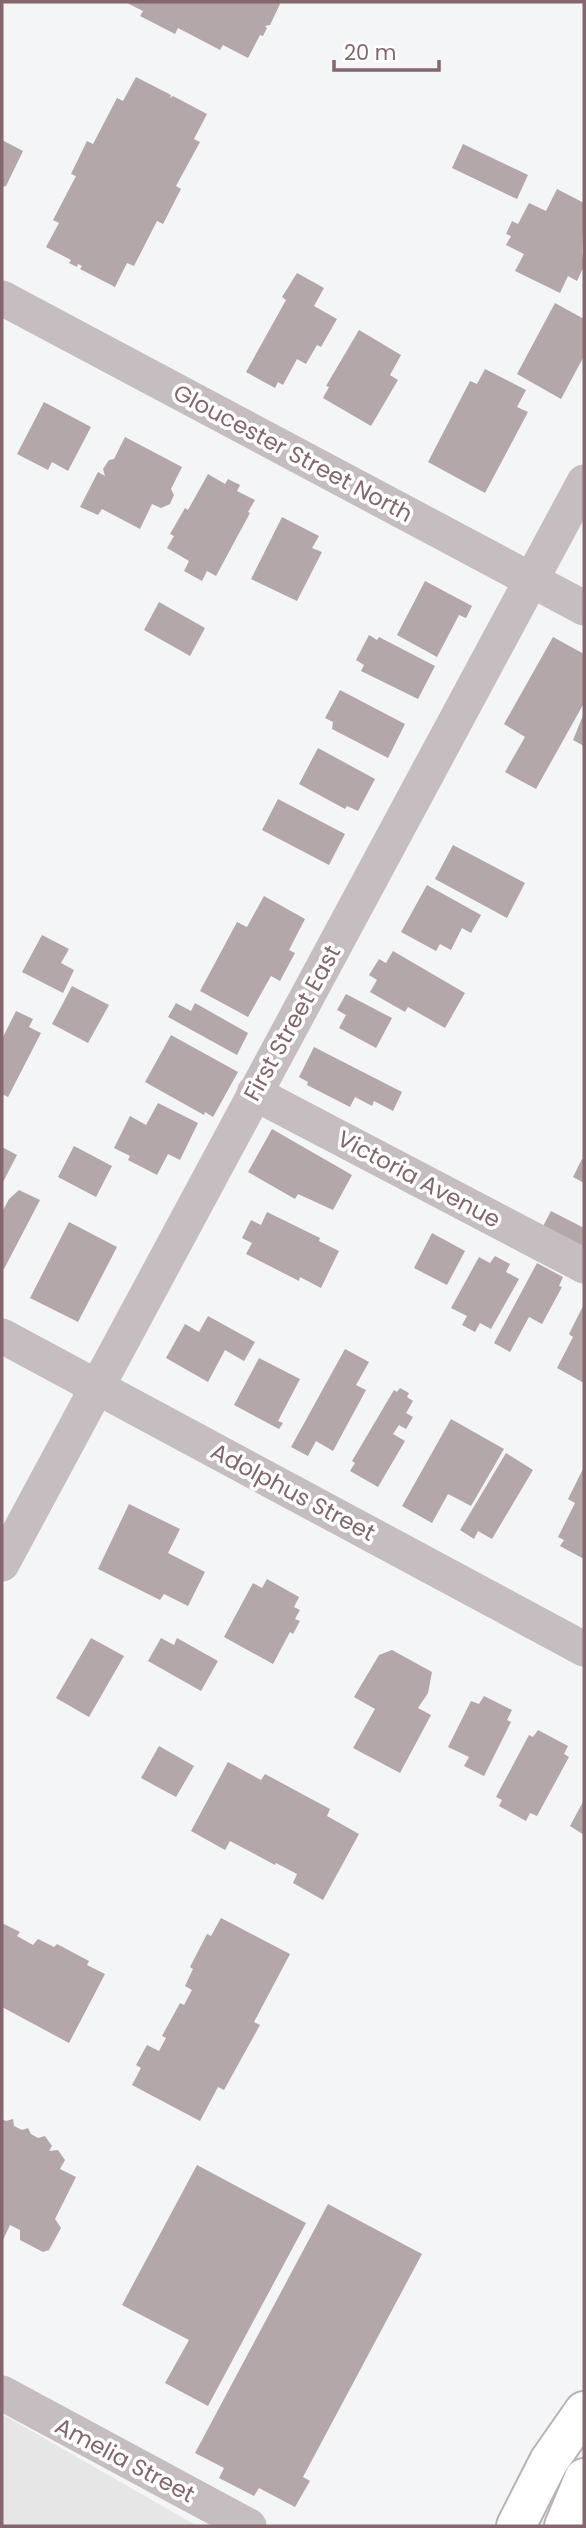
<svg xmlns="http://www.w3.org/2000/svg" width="586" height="2528" viewBox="0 0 586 2528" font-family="Poppins,sans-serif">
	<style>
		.built { fill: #e7e6e7 }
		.building { fill: #b4a7aa }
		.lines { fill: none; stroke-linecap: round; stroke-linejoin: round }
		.primary-casing { stroke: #bab1b3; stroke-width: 42 }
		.street { stroke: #c5bdbf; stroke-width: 35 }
		.primary { stroke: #fff; stroke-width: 38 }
		.labels { text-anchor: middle; stroke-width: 7; stroke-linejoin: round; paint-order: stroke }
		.street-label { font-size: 23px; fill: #83676c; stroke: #fff }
	</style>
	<rect width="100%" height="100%" fill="#f3f5f7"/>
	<polygon class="built" points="2,2414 197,2526 2,2526"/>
	<g class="building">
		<polygon points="125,2 281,2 270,25 265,26 267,28 263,36 260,35 248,58 223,45 220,50 178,28 175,34 140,16 143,11"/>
		<polygon points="136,77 171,95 170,98 173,96 207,114 194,139 200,142 176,186 181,189 163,224 157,221 134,266 127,263 115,287 80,269 82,266 78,264 77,267 69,263 71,260 46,247 59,223 53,220 76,176 71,174 87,141 93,144 117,98 123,101"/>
		<polygon points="2,140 23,151 6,186 2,187"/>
		<polygon points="463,144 528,175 517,199 452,168"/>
		<polygon points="557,189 584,203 582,252 584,266 577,281 568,276 560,293 515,271 524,254 506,245 511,236 506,234 512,221 518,224 529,203 546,211"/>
		<polygon points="297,273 324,288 314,306 337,319 321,347 317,345 306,364 297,359 283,385 278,382 275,388 246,372 286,300 282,297"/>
		<polygon points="555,303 584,319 584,356 561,399 517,374"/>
		<polygon points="359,330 401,355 390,375 398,380 371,426 323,398 329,387 326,386"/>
		<polygon points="485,369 526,390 517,407 528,412 485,493 428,462 470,381 477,384"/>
		<polygon points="44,402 91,427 68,471 52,462 48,470 17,454"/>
		<polygon points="125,437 182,467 171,489 174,495 170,504 161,508 152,504 140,529 102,509 98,515 80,507 98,472 105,476 103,469 109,460 114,459"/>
		<polygon points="208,474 225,484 228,479 240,485 237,491 255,500 248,512 250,513 216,576 207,571 202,581 184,571 189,561 167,548 174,536 170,534 185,508 188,510"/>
		<polygon points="282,517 319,536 312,548 322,552 297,601 251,579"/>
		<polygon points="425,581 472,606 466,618 459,615 437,657 397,635"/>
		<polygon points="159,602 205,628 190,656 144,630"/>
		<polygon points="369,635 377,640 379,637 435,666 418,699 361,671 364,665 356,660"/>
		<polygon points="553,637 584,654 584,703 536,789 505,772 525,737 504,724"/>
		<polygon points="340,690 405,724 388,758 332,729 333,722 325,718"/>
		<polygon points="584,713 584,746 573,740"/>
		<polygon points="318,748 375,779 358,811 347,806 345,809 299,784"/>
		<polygon points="278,799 345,834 329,865 262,830"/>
		<polygon points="453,845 525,883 507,918 435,879"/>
		<polygon points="427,885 481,915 471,933 462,928 451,950 440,944 436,951 401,932"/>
		<polygon points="264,896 305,919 289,950 295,953 280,981 271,976 248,1017 200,991 237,922 247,927"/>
		<polygon points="42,935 69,949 61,963 74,970 63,993 22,972"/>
		<polygon points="393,951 465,993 445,1028 408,1007 405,1012 370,992 377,980 369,975 379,959 386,963"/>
		<polygon points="72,986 109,1005 88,1043 52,1024"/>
		<polygon points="346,994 392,1018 376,1048 339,1028 346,1015 337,1010"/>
		<polygon points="176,1003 191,1011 195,1003 248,1033 237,1055 168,1017"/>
		<polygon points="16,1011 33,1019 29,1027 41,1033 8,1097 2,1094 2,1039"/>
		<polygon points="171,1035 238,1072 213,1117 205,1112 204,1115 145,1082"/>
		<polygon points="314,1047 402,1092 393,1111 374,1101 372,1106 355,1097 350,1107 307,1085 308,1082 299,1077"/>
		<polygon points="158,1103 198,1123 180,1160 168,1154 157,1175 128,1160 130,1156 114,1148 130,1116 146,1125"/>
		<polygon points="272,1129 352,1175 333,1210 298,1194 295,1199 248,1172"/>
		<polygon points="74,1146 112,1166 96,1197 58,1177"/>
		<polygon points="2,1147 17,1155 2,1184"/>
		<polygon points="582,1159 584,1160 584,1183 573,1177"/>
		<polygon points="19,1190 40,1200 4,1269 2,1269 2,1212 9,1199"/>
		<polygon points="551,1211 584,1228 584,1253 541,1230"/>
		<polygon points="267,1212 320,1238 319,1241 339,1251 321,1288 300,1277 299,1281 246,1254 252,1243 242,1238 251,1220 261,1225"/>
		<polygon points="69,1222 117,1247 78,1322 30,1298"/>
		<polygon points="432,1233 465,1251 447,1285 414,1268"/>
		<polygon points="495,1256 510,1264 506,1272 519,1279 491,1329 480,1323 475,1332 462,1325 467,1316 451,1308 479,1257 490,1263"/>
		<polygon points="537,1263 563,1277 559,1286 562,1287 542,1324 529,1317 510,1352 494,1343"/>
		<polygon points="584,1304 584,1383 557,1368 573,1337 569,1334"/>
		<polygon points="208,1316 255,1342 244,1361 225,1350 208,1382 166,1358 185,1324 199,1332"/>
		<polygon points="345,1349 369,1362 356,1385 366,1390 333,1451 316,1441 308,1456 291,1447"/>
		<polygon points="259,1358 300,1379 278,1421 283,1423 279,1429 234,1405"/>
		<polygon points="400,1388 409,1393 407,1397 413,1401 406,1413 413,1417 406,1429 399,1425 393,1434 405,1441 378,1487 350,1471 355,1463 352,1461 394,1390 397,1392"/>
		<polygon points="451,1419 504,1449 471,1506 448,1494 432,1523 402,1506"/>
		<polygon points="506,1453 533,1470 492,1539 478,1531 474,1539 460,1530"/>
		<polygon points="584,1467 584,1559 560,1546 564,1540 558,1537 575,1503 568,1499"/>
		<polygon points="129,1504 180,1529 168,1553 205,1572 188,1606 164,1594 160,1600 98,1569"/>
		<polygon points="267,1579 299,1597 294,1607 300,1610 295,1619 300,1621 293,1634 290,1632 273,1664 224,1637 253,1583 262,1588"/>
		<polygon points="91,1638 124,1656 89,1717 56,1698"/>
		<polygon points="161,1638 174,1645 177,1638 218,1661 201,1691 148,1661"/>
		<polygon points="392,1650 432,1672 428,1693 418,1708 431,1715 400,1773 353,1748 375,1709 354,1697 379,1655"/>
		<polygon points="484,1696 512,1710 507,1720 511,1722 484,1776 464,1766 469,1757 448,1747 471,1701 479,1704"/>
		<polygon points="538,1730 568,1746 564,1754 569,1757 537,1816 530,1813 526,1821 499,1806 502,1800 496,1797 529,1735 533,1737"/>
		<polygon points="159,1746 194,1766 176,1797 141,1778"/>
		<polygon points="228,1762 261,1780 265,1774 330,1809 327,1816 359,1834 323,1900 293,1883 297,1874 276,1863 275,1865 230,1841 225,1850 191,1831"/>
		<polygon points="584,1800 584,1835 570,1826"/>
		<polygon points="221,1918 290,1954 254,2022 260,2025 224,2090 218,2087 200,2121 132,2085 141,2068 136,2065 147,2045 159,2051 166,2038 162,2036 180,2003 184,2005 192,1990 185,1986 193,1969 190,1967 207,1934 211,1936"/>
		<polygon points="2,1923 20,1932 17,1936 33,1945 38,1939 54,1947 57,1944 89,1961 87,1965 105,1974 69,2043 2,2007"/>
		<polygon points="2,2119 6,2121 13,2119 14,2126 22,2130 28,2128 31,2134 38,2138 45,2136 52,2146 49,2151 58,2150 65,2160 60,2169 76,2177 55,2219 61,2228 49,2250 43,2252 20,2240 20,2230 10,2225 2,2242"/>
		<polygon points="197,2165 306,2223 208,2406 165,2383 189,2340 122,2305"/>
		<polygon points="328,2204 422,2254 303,2477 310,2481 295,2507 259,2488 254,2496 219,2478 224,2468 195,2453"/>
	</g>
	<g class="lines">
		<defs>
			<g id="primary">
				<polyline points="516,2526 549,2461 584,2411"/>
				<polyline points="564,2526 584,2478"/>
			</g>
		</defs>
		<use href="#primary" class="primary-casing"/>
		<g class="street">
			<polyline points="2,298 584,608"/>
			<polyline points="254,1093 584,1266"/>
			<polyline points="2,1336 584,1649"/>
			<polyline points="2,1564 584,482"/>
			<polyline points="2,2393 249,2526"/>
		</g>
		<use href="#primary" class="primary"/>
	</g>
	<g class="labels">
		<g class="street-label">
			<text transform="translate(293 453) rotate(28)" y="8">Gloucester Street North</text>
			<text transform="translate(292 1023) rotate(-61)" y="8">First Street East</text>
			<text transform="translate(419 1179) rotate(28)" y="8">Victoria Avenue</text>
			<text transform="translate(293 1492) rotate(28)" y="8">Adolphus Street</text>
			<text transform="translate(125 2460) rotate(28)" y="8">Amelia Street</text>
		</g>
	</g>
	<rect width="586" height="2528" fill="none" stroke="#83676c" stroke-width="7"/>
	<path d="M334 60v10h105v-10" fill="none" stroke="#83676c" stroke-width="3.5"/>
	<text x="344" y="60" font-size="21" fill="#83676c" stroke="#ffffff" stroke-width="5" paint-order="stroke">20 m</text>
</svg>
